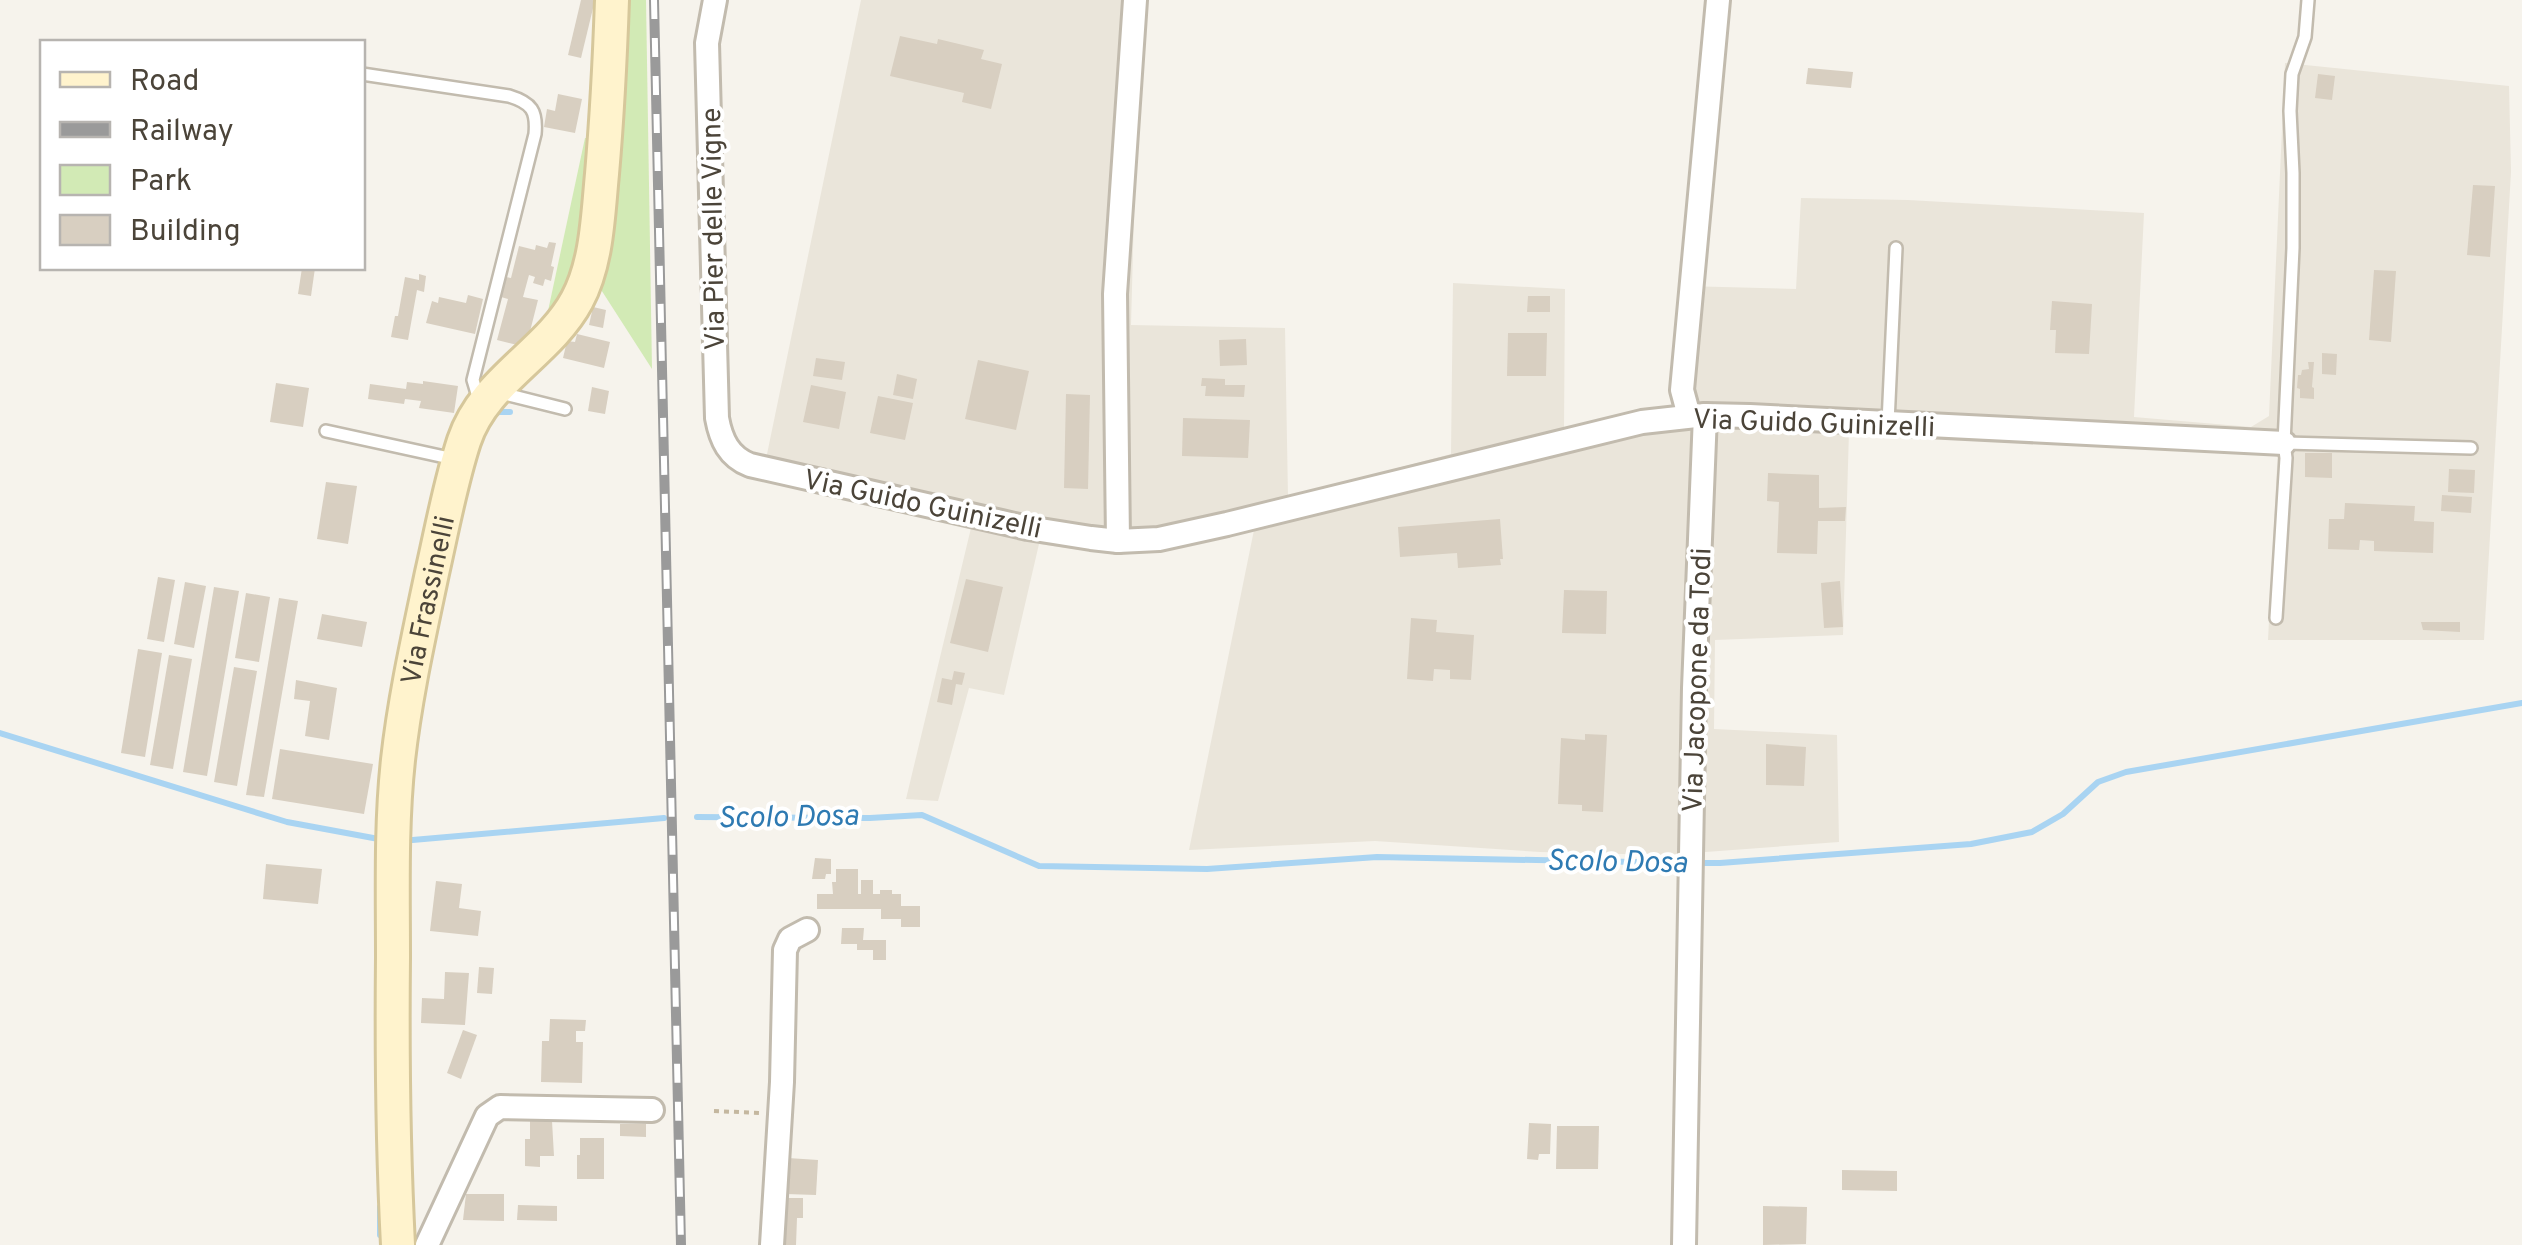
<svg xmlns="http://www.w3.org/2000/svg" width="2522" height="1245" viewBox="0 0 2522 1245" font-family="Overpass,sans-serif">
	<style>
		.residential { fill: #eae5da }
		.green { fill: #d2eab5 }
		.lines { fill: none; stroke-linecap: round; stroke-linejoin: round }
		.stream { stroke: #a9d4f2; stroke-width: 6 }
		.building { fill: #d8cfc1 }
		.lane-casing { stroke: #c2bbae; stroke-width: 16 }
		.street-casing { stroke: #c2bbae; stroke-width: 28 }
		.secondary-casing { stroke: #d6c79b; stroke-width: 38 }
		.path { stroke: #c4b79f; stroke-width: 4; stroke-dasharray: 5 5; stroke-linecap: butt }
		.lane { stroke: #fff; stroke-width: 11 }
		.street { stroke: #fff; stroke-width: 22 }
		.secondary { stroke: #fff3cd; stroke-width: 32 }
		.rail-casing { stroke: #9a9a9a; stroke-width: 10 }
		.rail { stroke: #fff; stroke-width: 6; stroke-dasharray: 19; stroke-linecap: butt }
		.labels { text-anchor: middle; stroke-width: 8; stroke-linejoin: round; paint-order: stroke }
		.street-label { font-size: 28px; fill: #4b4439; stroke: #fff }
		.water-label { font-size: 30px; font-style: italic; fill: #2e7ab2; stroke: #fff }
	</style>
	<rect width="100%" height="100%" fill="#f6f3ec"/>
	<polygon class="residential" points="861,0 1145,0 1136,139 1131,325 1285,328 1288,497 1451,454 1453,283 1565,289 1564,428 1639,411 1679,408 1684,286 1796,289 1801,198 1908,200 2144,213 2134,417 2251,427 2269,416 2285,63 2509,86 2511,172 2484,640 2268,640 2278,448 1849,431 1843,635 1715,640 1714,729 1837,735 1839,842 1665,855 1540,852 1375,841 1189,850 1254,530 1142,553 1117,555 1039,544 1004,695 969,688 938,801 906,799 971,528 750,478 766,459"/>
	<g class="green">
		<polygon points="618,0 646,0 652,369 598,285"/>
		<polygon points="585,138 598,139 585,267 542,339"/>
	</g>
	<g class="lines">
		<g class="stream">
			<polyline points="492,416 499,412 510,412"/>
			<polyline points="0,733 287,822 384,840"/>
			<polyline points="697,817 870,818 922,815 1039,866 1207,869 1377,857 1685,863"/>
			<polyline points="401,841 664,818"/>
			<polyline points="1697,863 1720,863 1971,844 2032,832 2063,814 2098,782 2126,772 2522,703"/>
			<polyline points="380,1235 380,1207"/>
		</g>
	</g>
	<g class="building">
		<polygon points="581,0 595,0 581,58 568,55"/>
		<polygon points="900,36 937,44 938,39 984,50 981,59 1002,64 991,109 962,102 964,93 890,76"/>
		<polygon points="1808,68 1853,72 1851,88 1806,84"/>
		<polygon points="2318,74 2335,76 2332,100 2315,98"/>
		<polygon points="558,94 582,99 575,133 544,127 547,109 555,111"/>
		<polygon points="2473,185 2495,186 2490,257 2467,255"/>
		<polygon points="549,242 556,243 551,266 554,267 551,281 545,279 543,286 533,283 535,277 529,275 523,297 538,300 526,347 497,340 508,299 501,297 506,277 511,278 519,246 535,250 536,245 547,248"/>
		<polygon points="302,268 315,268 311,296 298,294"/>
		<polygon points="2374,270 2396,271 2391,342 2369,340"/>
		<polygon points="419,274 426,276 424,292 417,290 408,340 391,337 395,316 398,316 405,277 419,280"/>
		<polygon points="468,295 483,299 475,334 426,323 432,301 438,303 439,297 466,303"/>
		<polygon points="1528,296 1550,296 1550,312 1527,312"/>
		<polygon points="2052,301 2092,304 2089,354 2055,353 2056,330 2050,330"/>
		<polygon points="593,307 606,310 603,328 589,325"/>
		<polygon points="1508,333 1547,333 1546,376 1507,376"/>
		<polygon points="577,334 610,342 604,368 563,358 567,341 575,342"/>
		<polygon points="1246,339 1247,365 1220,366 1219,340"/>
		<polygon points="2322,353 2337,354 2336,375 2322,374"/>
		<polygon points="816,358 845,362 842,380 813,376"/>
		<polygon points="978,360 1029,371 1016,430 965,419"/>
		<polygon points="2308,362 2314,362 2312,387 2314,388 2314,399 2300,398 2300,389 2297,388 2298,375 2301,375 2302,370 2309,369"/>
		<polygon points="897,374 917,379 913,399 893,395"/>
		<polygon points="1202,378 1225,379 1225,385 1245,385 1244,397 1205,396 1206,386 1201,386"/>
		<polygon points="423,381 458,386 454,413 419,408 421,401 405,399 404,404 368,399 370,384 406,389 407,382 423,384"/>
		<polygon points="276,383 309,388 303,427 270,422"/>
		<polygon points="811,385 846,392 839,429 803,422"/>
		<polygon points="592,387 609,391 605,414 588,411"/>
		<polygon points="1066,394 1090,395 1088,489 1064,488"/>
		<polygon points="878,396 913,403 905,440 870,433"/>
		<polygon points="1183,418 1250,420 1248,458 1182,456"/>
		<polygon points="2305,453 2332,453 2332,478 2305,477"/>
		<polygon points="2449,469 2475,470 2474,493 2448,492"/>
		<polygon points="1768,473 1819,475 1819,508 1846,507 1845,521 1818,521 1817,554 1777,553 1779,502 1767,501"/>
		<polygon points="326,482 357,486 348,544 317,539"/>
		<polygon points="2442,495 2472,497 2471,513 2441,511"/>
		<polygon points="2345,503 2415,506 2414,521 2434,522 2433,553 2374,551 2374,541 2360,540 2359,550 2328,549 2329,519 2344,519"/>
		<polygon points="1500,519 1503,559 1500,559 1501,565 1458,568 1457,553 1400,557 1398,527"/>
		<polygon points="158,577 175,580 164,642 147,639"/>
		<polygon points="966,579 1003,587 988,652 950,643"/>
		<polygon points="1840,581 1843,627 1824,628 1821,583"/>
		<polygon points="185,582 206,586 194,648 174,644"/>
		<polygon points="214,587 239,591 207,776 183,772"/>
		<polygon points="1564,590 1607,591 1606,634 1562,633"/>
		<polygon points="246,593 270,597 259,662 235,658"/>
		<polygon points="279,598 298,601 264,797 246,795"/>
		<polygon points="322,614 367,622 362,647 317,639"/>
		<polygon points="1411,618 1437,620 1436,632 1474,635 1471,680 1450,679 1450,670 1434,669 1433,681 1407,679"/>
		<polygon points="2421,622 2460,622 2460,632 2423,630"/>
		<polygon points="138,649 162,653 145,757 121,753"/>
		<polygon points="169,655 192,659 173,769 150,765"/>
		<polygon points="234,667 257,671 237,786 214,782"/>
		<polygon points="954,671 965,673 962,685 956,684 952,705 937,702 942,678 952,680"/>
		<polygon points="296,680 337,688 329,740 305,736 310,701 294,699"/>
		<polygon points="1585,734 1607,735 1603,812 1582,811 1582,805 1558,804 1561,738 1585,740"/>
		<polygon points="1766,744 1806,747 1804,786 1766,785"/>
		<polygon points="280,749 373,764 364,814 272,799"/>
		<polygon points="815,858 831,859 831,874 826,874 825,879 812,879"/>
		<polygon points="266,864 322,869 318,904 263,899"/>
		<polygon points="836,869 858,869 858,894 861,894 861,880 873,880 873,894 880,894 880,890 892,890 892,894 901,894 901,906 920,906 920,927 901,927 901,919 881,919 881,909 817,909 817,894 833,894 832,882 836,882"/>
		<polygon points="436,881 462,884 459,908 481,911 478,936 430,931"/>
		<polygon points="842,928 864,928 863,940 886,940 886,960 873,960 873,950 857,950 857,944 841,944"/>
		<polygon points="479,967 494,968 492,994 477,993"/>
		<polygon points="445,972 469,973 465,1025 421,1023 422,998 444,999"/>
		<polygon points="550,1019 586,1020 585,1031 576,1031 576,1042 583,1042 582,1083 541,1082 542,1041 549,1041"/>
		<polygon points="463,1030 477,1035 461,1079 447,1073"/>
		<polygon points="530,1120 552,1121 554,1156 540,1156 540,1167 525,1166 525,1139 530,1139"/>
		<polygon points="1529,1123 1551,1124 1550,1154 1539,1154 1538,1160 1527,1159"/>
		<polygon points="620,1124 646,1124 646,1137 620,1136"/>
		<polygon points="1557,1126 1599,1126 1598,1169 1556,1169"/>
		<polygon points="580,1138 604,1138 604,1179 577,1179 577,1155 580,1155"/>
		<polygon points="788,1158 818,1160 816,1195 786,1194"/>
		<polygon points="1842,1170 1897,1171 1897,1191 1842,1190"/>
		<polygon points="466,1194 504,1194 504,1221 463,1220"/>
		<polygon points="787,1198 803,1198 803,1218 797,1218 796,1245 780,1245 780,1211 787,1211"/>
		<polygon points="518,1205 557,1206 557,1221 517,1220"/>
		<polygon points="1763,1206 1807,1207 1806,1244 1763,1245"/>
	</g>
	<g class="lines">
		<defs>
			<g id="lane">
				<path d="M362,74L509,96C532,103 537,111 535,134L473,380L479,400"/>
				<polyline points="501,393 565,409"/>
				<polyline points="1888,423 1896,248"/>
				<polyline points="326,431 454,459"/>
				<polyline points="2284,443 2471,448"/>
				<polyline points="2276,618 2286,458 2284,443 2293,248 2293,173 2290,111 2292,74 2305,37 2308,0"/>
			</g>
			<g id="street">
				<path d="M715,0L707,43L717,418C721,440 729,457 750,465L1028,528L1091,538L1118,541L1159,539L1227,524L1642,422L1705,415L1750,416L2284,443"/>
				<polyline points="1689,416 1682,390 1718,0"/>
				<polyline points="1118,541 1115,294 1135,0"/>
				<polyline points="427,1245 487,1116 500,1107 652,1110"/>
				<polyline points="772,1245 782,1082 785,950 790,939 807,930"/>
				<polyline points="1684,1245 1694,688 1705,415"/>
			</g>
			<g id="secondary">
				<path id="s1" d="M398,1245C393,1149 392,1053 393,957C393,891 391,825 398,760C405,697 419,635 432,573C442,529 450,484 464,441C484,380 548,354 577,300C597,263 598,215 602,174C607,116 610,58 612,0"/>
			</g>
		</defs>
		<use href="#lane" class="lane-casing"/>
		<use href="#street" class="street-casing"/>
		<use href="#secondary" class="secondary-casing"/>
		<polyline class="path" points="714,1111 760,1113"/>
		<use href="#lane" class="lane"/>
		<use href="#street" class="street"/>
		<use href="#secondary" class="secondary"/>
		<defs>
			<polyline id="rail" points="654,0 681,1245"/>
		</defs>
		<use href="#rail" class="rail-casing"/>
		<use href="#rail" class="rail"/>
	</g>
	<g class="labels">
		<g class="street-label">
			<text transform="translate(712 229) rotate(-91)" y="10">Via Pier delle Vigne</text>
			<text transform="translate(1814 422) rotate(2)" y="10">Via Guido Guinizelli</text>
			<text transform="translate(923 503) rotate(12)" y="10">Via Guido Guinizelli</text>
			<text dy="10" stroke="none"><textPath href="#s1" startOffset="648">Via Frassinelli</textPath></text>
			<text transform="translate(1696 680) rotate(-88)" y="10">Via Jacopone da Todi</text>
		</g>
		<g class="water-label">
			<text transform="translate(788 816) rotate(-1)" y="10">Scolo Dosa</text>
			<text transform="translate(1617 861) rotate(1)" y="10">Scolo Dosa</text>
		</g>
	</g>
	<rect x="40" y="40" width="325" height="230" fill="#ffffff" stroke="#b7b4b0" stroke-width="2.5"/>
	<rect x="60" y="72" width="50" height="15" fill="#fff3cd" stroke="#b7b4b0" stroke-width="2.5"/>
	<text x="130" y="90" font-size="30" fill="#4b4439">Road</text>
	<rect x="60" y="122" width="50" height="15" fill="#9a9a9a" stroke="#b7b4b0" stroke-width="2.5"/>
	<text x="130" y="140" font-size="30" fill="#4b4439">Railway</text>
	<rect x="60" y="165" width="50" height="30" fill="#d2eab5" stroke="#b7b4b0" stroke-width="2.5"/>
	<text x="130" y="190" font-size="30" fill="#4b4439">Park</text>
	<rect x="60" y="215" width="50" height="30" fill="#d8cfc1" stroke="#b7b4b0" stroke-width="2.5"/>
	<text x="130" y="240" font-size="30" fill="#4b4439">Building</text>
</svg>
